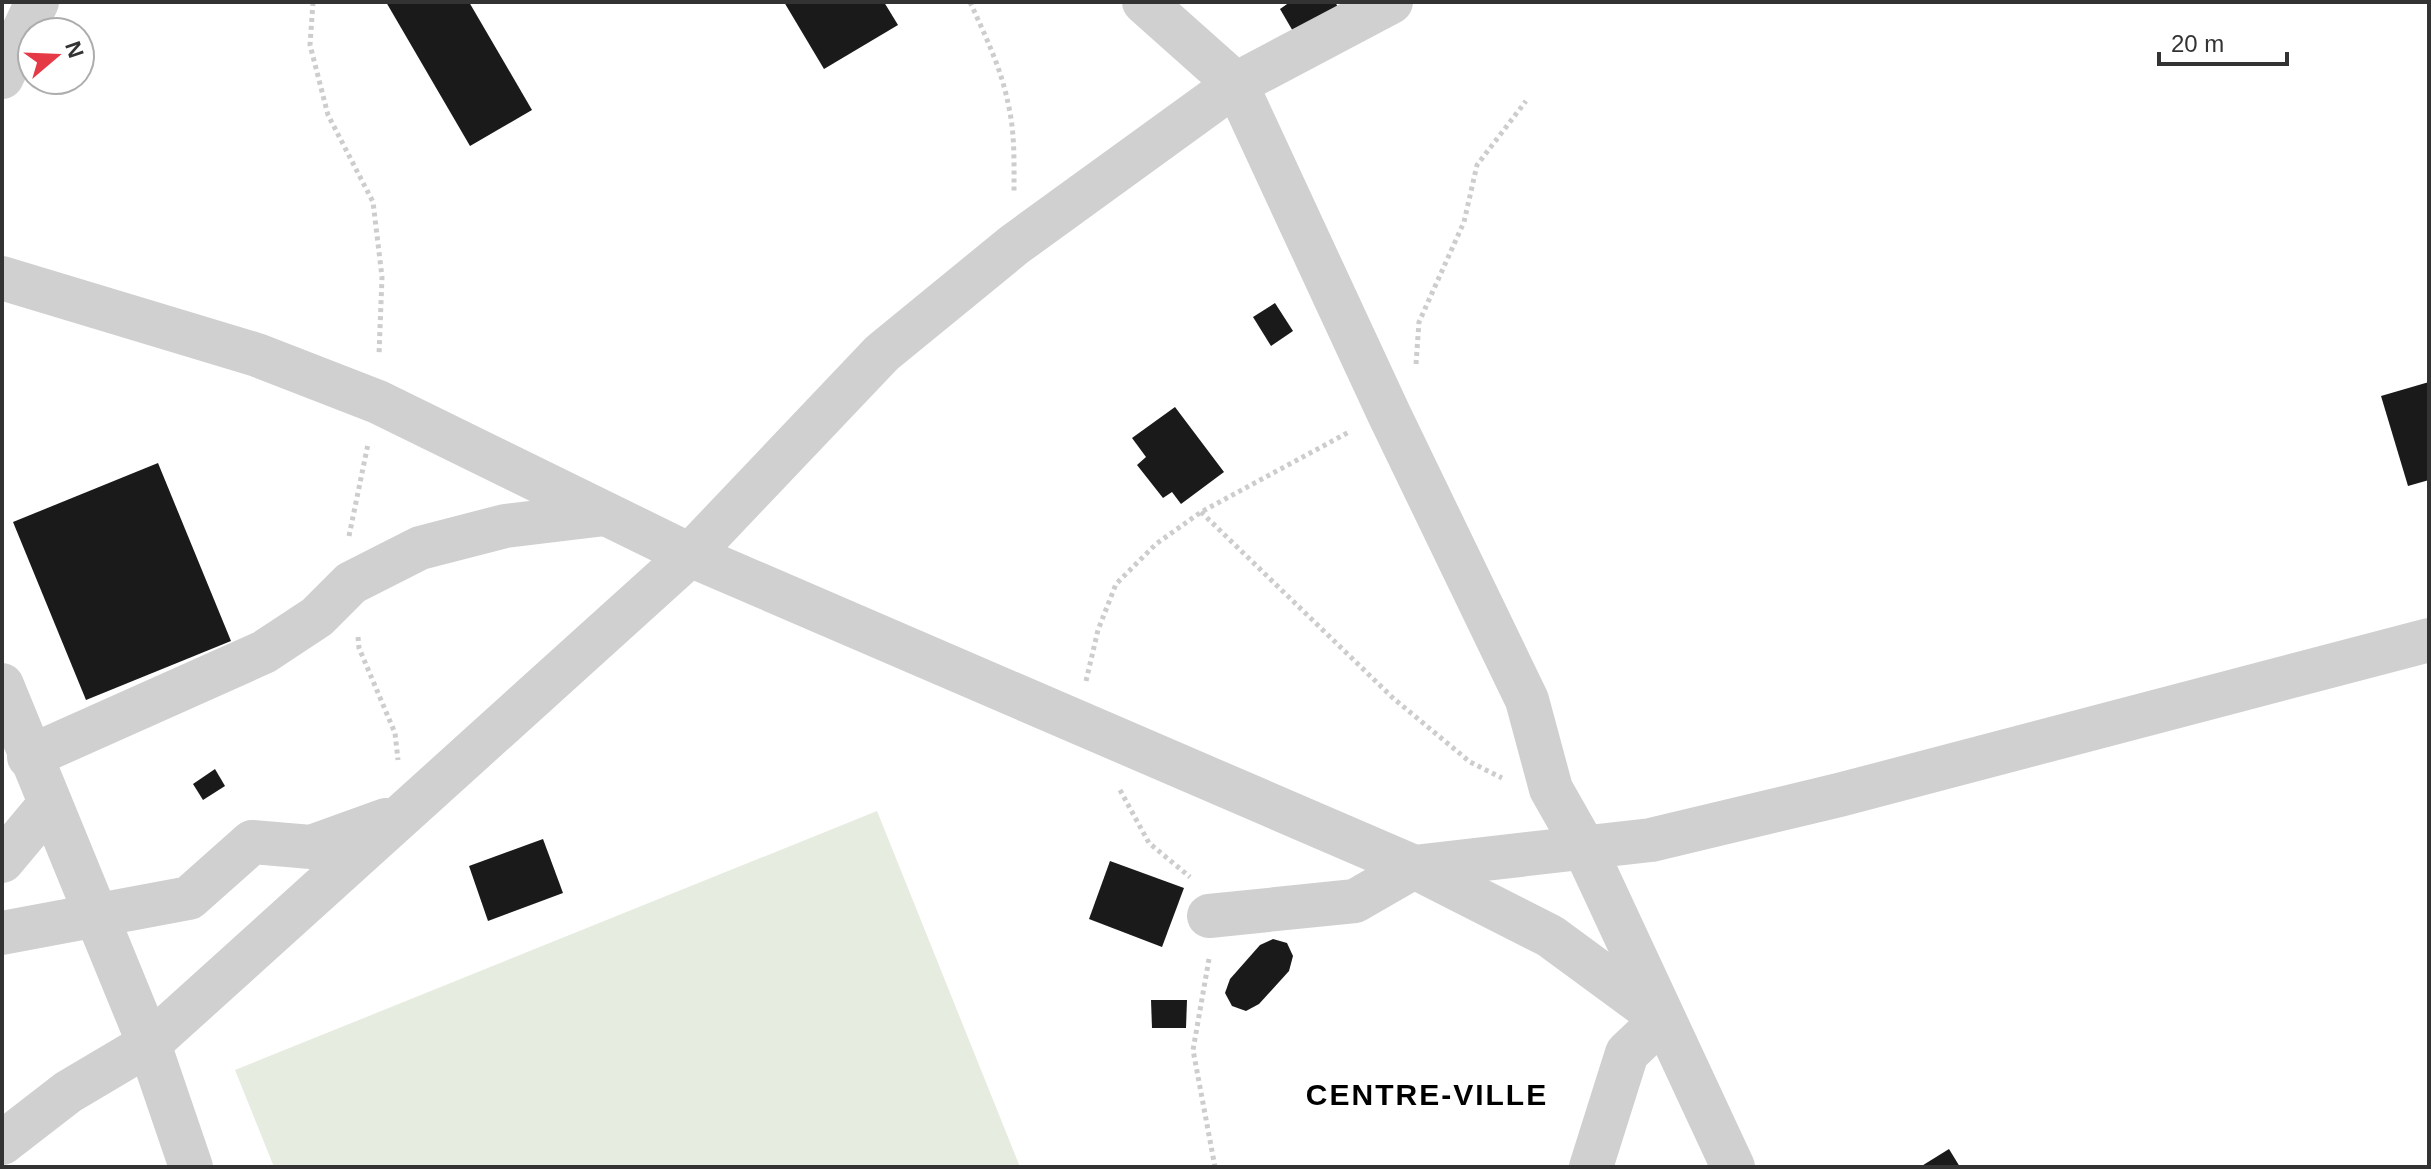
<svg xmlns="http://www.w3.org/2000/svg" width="2431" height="1169" viewBox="0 0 2431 1169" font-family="Helvetica,sans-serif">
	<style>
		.green { fill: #e6ecdf }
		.building { fill: #1a1a1a }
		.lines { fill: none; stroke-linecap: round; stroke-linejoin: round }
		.path { stroke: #cdcdcd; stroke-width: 5; stroke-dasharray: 4 4; stroke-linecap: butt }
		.minor { stroke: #d0d0d0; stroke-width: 44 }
		.labels { text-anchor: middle; stroke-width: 8; stroke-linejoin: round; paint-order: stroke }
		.district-label { font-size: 30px; font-weight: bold; letter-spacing: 2px; fill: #000; stroke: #fff }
	</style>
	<rect width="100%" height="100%" fill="#fff"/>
	<polygon class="green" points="877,811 1020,1167 274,1167 235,1070"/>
	<g class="building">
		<polygon points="386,2 469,2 532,110 470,146"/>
		<polygon points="784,2 884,2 898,25 824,69"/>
		<polygon points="1290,2 1335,2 1338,7 1294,33 1280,9"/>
		<polygon points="1275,303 1293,331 1271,346 1253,317"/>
		<polygon points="2429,382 2429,480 2408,486 2381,396"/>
		<polygon points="1175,407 1224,472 1181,504 1172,492 1163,498 1137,465 1146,457 1132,438"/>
		<polygon points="158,463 231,641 86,700 13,522"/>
		<polygon points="215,769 225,786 203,800 193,784"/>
		<polygon points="543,839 563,893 488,921 469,866"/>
		<polygon points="1110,861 1184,888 1162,947 1089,919"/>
		<polygon points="1273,939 1287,943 1293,956 1289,971 1259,1004 1246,1011 1232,1006 1225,993 1230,979 1260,945"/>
		<polygon points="1151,1000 1187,1000 1186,1028 1152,1028"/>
		<polygon points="1949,1149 1960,1167 1920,1167"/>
	</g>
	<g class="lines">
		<g class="path">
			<polyline points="313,2 310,45 328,115 373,202 382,277 379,355"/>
			<path d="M970,2C985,35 1001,68 1008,103C1015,132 1014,162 1014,192"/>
			<polyline points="1416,364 1419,322 1464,222 1477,165 1526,101"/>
			<polyline points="1201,512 1393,698 1470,762 1502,778"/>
			<polyline points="349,536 368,444"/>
			<polyline points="358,637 359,648 395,733 398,760"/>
			<polyline points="1086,681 1098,630 1116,584 1156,544 1201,512 1349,432"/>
			<polyline points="1120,790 1149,843 1190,877"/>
			<polyline points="1209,959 1193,1050 1215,1167"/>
		</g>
		<g class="minor">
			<polyline points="1144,2 1236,84 1389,414 1527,700 1551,789 1585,849 1733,1167"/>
			<polyline points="2,77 37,2"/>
			<polyline points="2,278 257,355 378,402 690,555 1414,867 1550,936 1663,1019 1627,1053 1591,1167"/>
			<polyline points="2,685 149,1044 191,1167"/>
			<polyline points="29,757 264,652 317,617 351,583 420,548 505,526 605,514"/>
			<polyline points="2,861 49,805"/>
			<polyline points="1209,916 1355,901 1414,867 1651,840 1839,795 2429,640"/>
			<polyline points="2,933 189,898 252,842 311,847 386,820"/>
			<polyline points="2,1143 68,1092 149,1044 690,555 882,353 1014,245 1236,84 1391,2"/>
		</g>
	</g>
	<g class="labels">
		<g class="district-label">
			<text x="1427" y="1105">CENTRE-VILLE</text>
		</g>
	</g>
	<rect width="2431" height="1169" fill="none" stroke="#333333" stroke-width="8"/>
	<g transform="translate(56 56) rotate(71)"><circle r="38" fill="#ffffff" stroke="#adadad" stroke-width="2"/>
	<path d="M0-6L14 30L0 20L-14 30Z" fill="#e63946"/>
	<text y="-12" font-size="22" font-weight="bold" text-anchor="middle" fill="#333333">N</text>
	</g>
	<path d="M2159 52v12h128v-12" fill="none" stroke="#333333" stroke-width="4"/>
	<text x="2171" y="52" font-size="24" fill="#333333" stroke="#ffffff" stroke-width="6" paint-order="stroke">20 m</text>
</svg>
